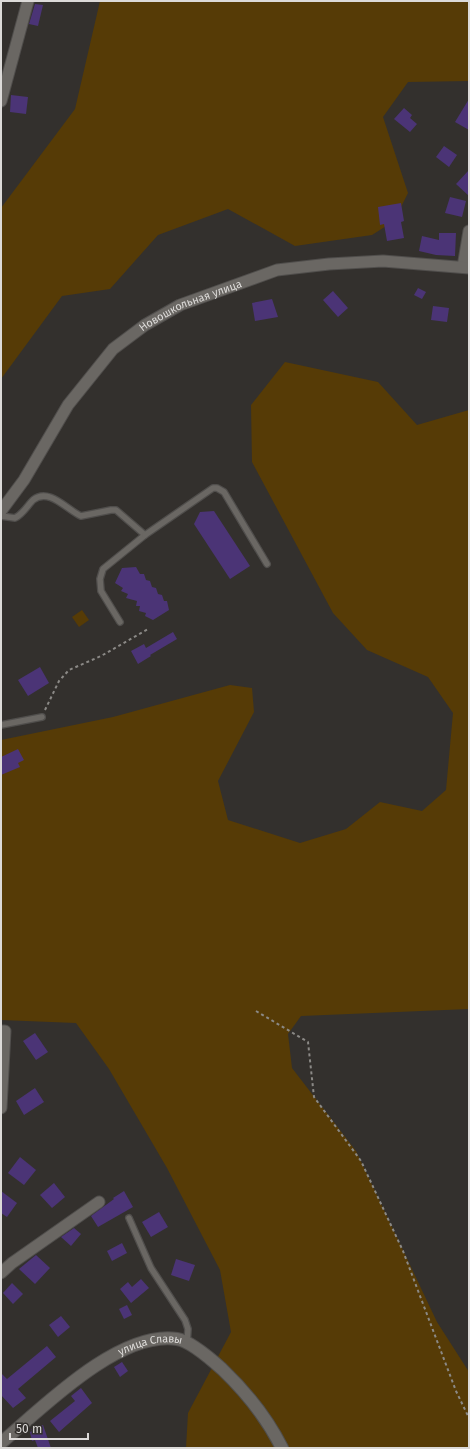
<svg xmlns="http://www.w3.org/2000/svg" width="470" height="1449" viewBox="0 0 470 1449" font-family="'Fira Sans',sans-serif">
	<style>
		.green { fill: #563b06 }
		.building { fill: #4b3476 }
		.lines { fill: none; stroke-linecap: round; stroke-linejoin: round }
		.lane-casing { stroke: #504e4c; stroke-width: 8 }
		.street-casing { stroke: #504e4c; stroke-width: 13 }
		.secondary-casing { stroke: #504e4c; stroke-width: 14 }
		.path { stroke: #8b8986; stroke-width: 2; stroke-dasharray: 3 3; stroke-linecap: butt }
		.lane { stroke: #6a6763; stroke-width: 5.5 }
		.street { stroke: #6a6763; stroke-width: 11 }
		.secondary { stroke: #6a6763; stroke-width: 12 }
		.labels { text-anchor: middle; stroke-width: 3; stroke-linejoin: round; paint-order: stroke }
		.street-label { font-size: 11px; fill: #dcdad8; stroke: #33302d }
	</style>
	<rect width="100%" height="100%" fill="#33302d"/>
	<g class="green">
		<polygon points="100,1 469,1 469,81 408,82 383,117 408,193 394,221 372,235 295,246 228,209 158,235 110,289 62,296 1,379 1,208 75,109"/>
		<polygon points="285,362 378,382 417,425 469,410 469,1009 301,1016 288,1034 292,1068 356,1151 437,1322 469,1372 469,1448 186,1448 188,1413 231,1332 220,1270 167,1168 109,1069 76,1023 1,1020 1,740 113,717 230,685 252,688 254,712 218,781 228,820 300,843 346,829 380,802 422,811 446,790 453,713 428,677 367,650 333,613 252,462 251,405"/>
		<polygon points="82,610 89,620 79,627 72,617"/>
	</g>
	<g class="building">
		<polygon points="35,4 43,5 38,26 29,24"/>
		<polygon points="11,95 28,97 26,114 10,112"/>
		<polygon points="469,99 469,130 455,122"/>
		<polygon points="404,108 412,115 410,118 417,124 410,132 394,119"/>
		<polygon points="444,146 457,155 449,167 436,157"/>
		<polygon points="469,170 469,196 456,184"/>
		<polygon points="450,197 466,201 462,217 445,213"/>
		<polygon points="401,203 404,221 401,222 404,238 387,241 384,224 380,225 378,207"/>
		<polygon points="439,233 456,233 455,256 436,255 419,251 422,236 439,240"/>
		<polygon points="418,288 426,292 422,299 414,295"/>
		<polygon points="333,291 348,308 338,317 323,300"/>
		<polygon points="272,299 278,317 255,321 252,303"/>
		<polygon points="433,306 449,308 447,322 431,320"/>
		<polygon points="214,511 250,566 230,579 194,524 200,512"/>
		<polygon points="136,567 140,574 144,574 146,580 150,581 152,587 156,588 158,594 162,595 164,601 167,601 169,610 153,620 145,616 146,613 139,611 140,606 136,606 137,601 126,598 128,594 121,591 123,588 115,583 122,568"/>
		<polygon points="173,632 177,639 150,655 151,656 138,664 131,651 144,644 146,648"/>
		<polygon points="40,667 49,683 28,696 18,680"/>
		<polygon points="18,749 24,760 18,763 20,767 1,775 1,757"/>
		<polygon points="35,1033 48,1052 36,1060 23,1041"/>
		<polygon points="35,1088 44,1102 24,1115 16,1101"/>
		<polygon points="20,1157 36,1170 24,1185 8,1173"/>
		<polygon points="54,1183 65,1197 52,1208 40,1195"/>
		<polygon points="1,1191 17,1203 7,1217 1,1213"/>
		<polygon points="124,1191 133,1207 98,1227 91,1216 114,1199 113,1198"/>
		<polygon points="159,1212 168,1227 151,1237 142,1222"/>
		<polygon points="74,1228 81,1234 71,1246 61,1237"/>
		<polygon points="122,1243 127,1253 112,1261 107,1251"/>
		<polygon points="36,1255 50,1268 35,1284 19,1269"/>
		<polygon points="176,1259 195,1265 189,1281 171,1275"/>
		<polygon points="141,1279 149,1288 131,1303 120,1289 128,1282 132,1287"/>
		<polygon points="12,1283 23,1294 13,1304 3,1293"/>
		<polygon points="127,1305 132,1315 124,1319 119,1309"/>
		<polygon points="61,1316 70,1327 58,1337 49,1325"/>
		<polygon points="47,1346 56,1357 18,1389 26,1398 13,1408 1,1395 1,1373 7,1379"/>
		<polygon points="122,1362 128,1371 120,1377 114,1367"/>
		<polygon points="81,1388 92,1403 59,1432 50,1421 75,1401 71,1396"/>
		<polygon points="43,1425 51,1448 38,1448 35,1440 32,1441 30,1432 32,1431 31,1429"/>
	</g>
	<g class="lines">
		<defs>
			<g id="lane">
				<path d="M1,516L15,518C23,514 27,506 33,500C49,487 67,510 81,516L111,510H116L145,535L103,569L100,579L101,591L120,622"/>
				<polyline points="145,535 213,488 217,488 224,492 267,564"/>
				<polyline points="1,725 42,717"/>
				<polyline points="129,1218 151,1268 185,1320 188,1329 187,1344"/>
			</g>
			<g id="street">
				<polyline points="1,101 28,1"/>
				<polyline points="463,267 469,231"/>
				<path id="s1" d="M1,511L24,480L68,405L113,349L145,325L180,305L277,270L329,264L383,261L469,268"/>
				<polyline points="1,1031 5,1031 1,1108"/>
				<polyline points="1,1273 12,1263 99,1202"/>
			</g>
			<g id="secondary">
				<path id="s2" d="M1,1443C42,1408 119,1330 177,1339C190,1341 212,1360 222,1369C246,1392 267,1418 282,1448"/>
			</g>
		</defs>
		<use href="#lane" class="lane-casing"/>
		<use href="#street" class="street-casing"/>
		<use href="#secondary" class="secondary-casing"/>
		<g class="path">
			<polyline points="45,710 59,681 69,670 101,656 148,629"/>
			<polyline points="256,1011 308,1042 314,1097 361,1161 403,1251 456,1391 469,1418"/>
		</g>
		<use href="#lane" class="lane"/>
		<use href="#street" class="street"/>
		<use href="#secondary" class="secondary"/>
	</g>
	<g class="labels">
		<g class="street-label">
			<text dy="4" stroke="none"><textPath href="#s1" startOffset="287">Новошкольная улица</textPath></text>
			<text dy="4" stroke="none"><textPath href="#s2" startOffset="182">улица Славы</textPath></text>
		</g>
	</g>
	<rect width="470" height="1449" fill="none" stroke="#dcdad8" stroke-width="4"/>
	<path d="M10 1433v6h78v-6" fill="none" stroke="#dcdad8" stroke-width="2"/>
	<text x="16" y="1433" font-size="12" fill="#dcdad8" stroke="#33302d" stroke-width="3" paint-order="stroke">50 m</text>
</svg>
